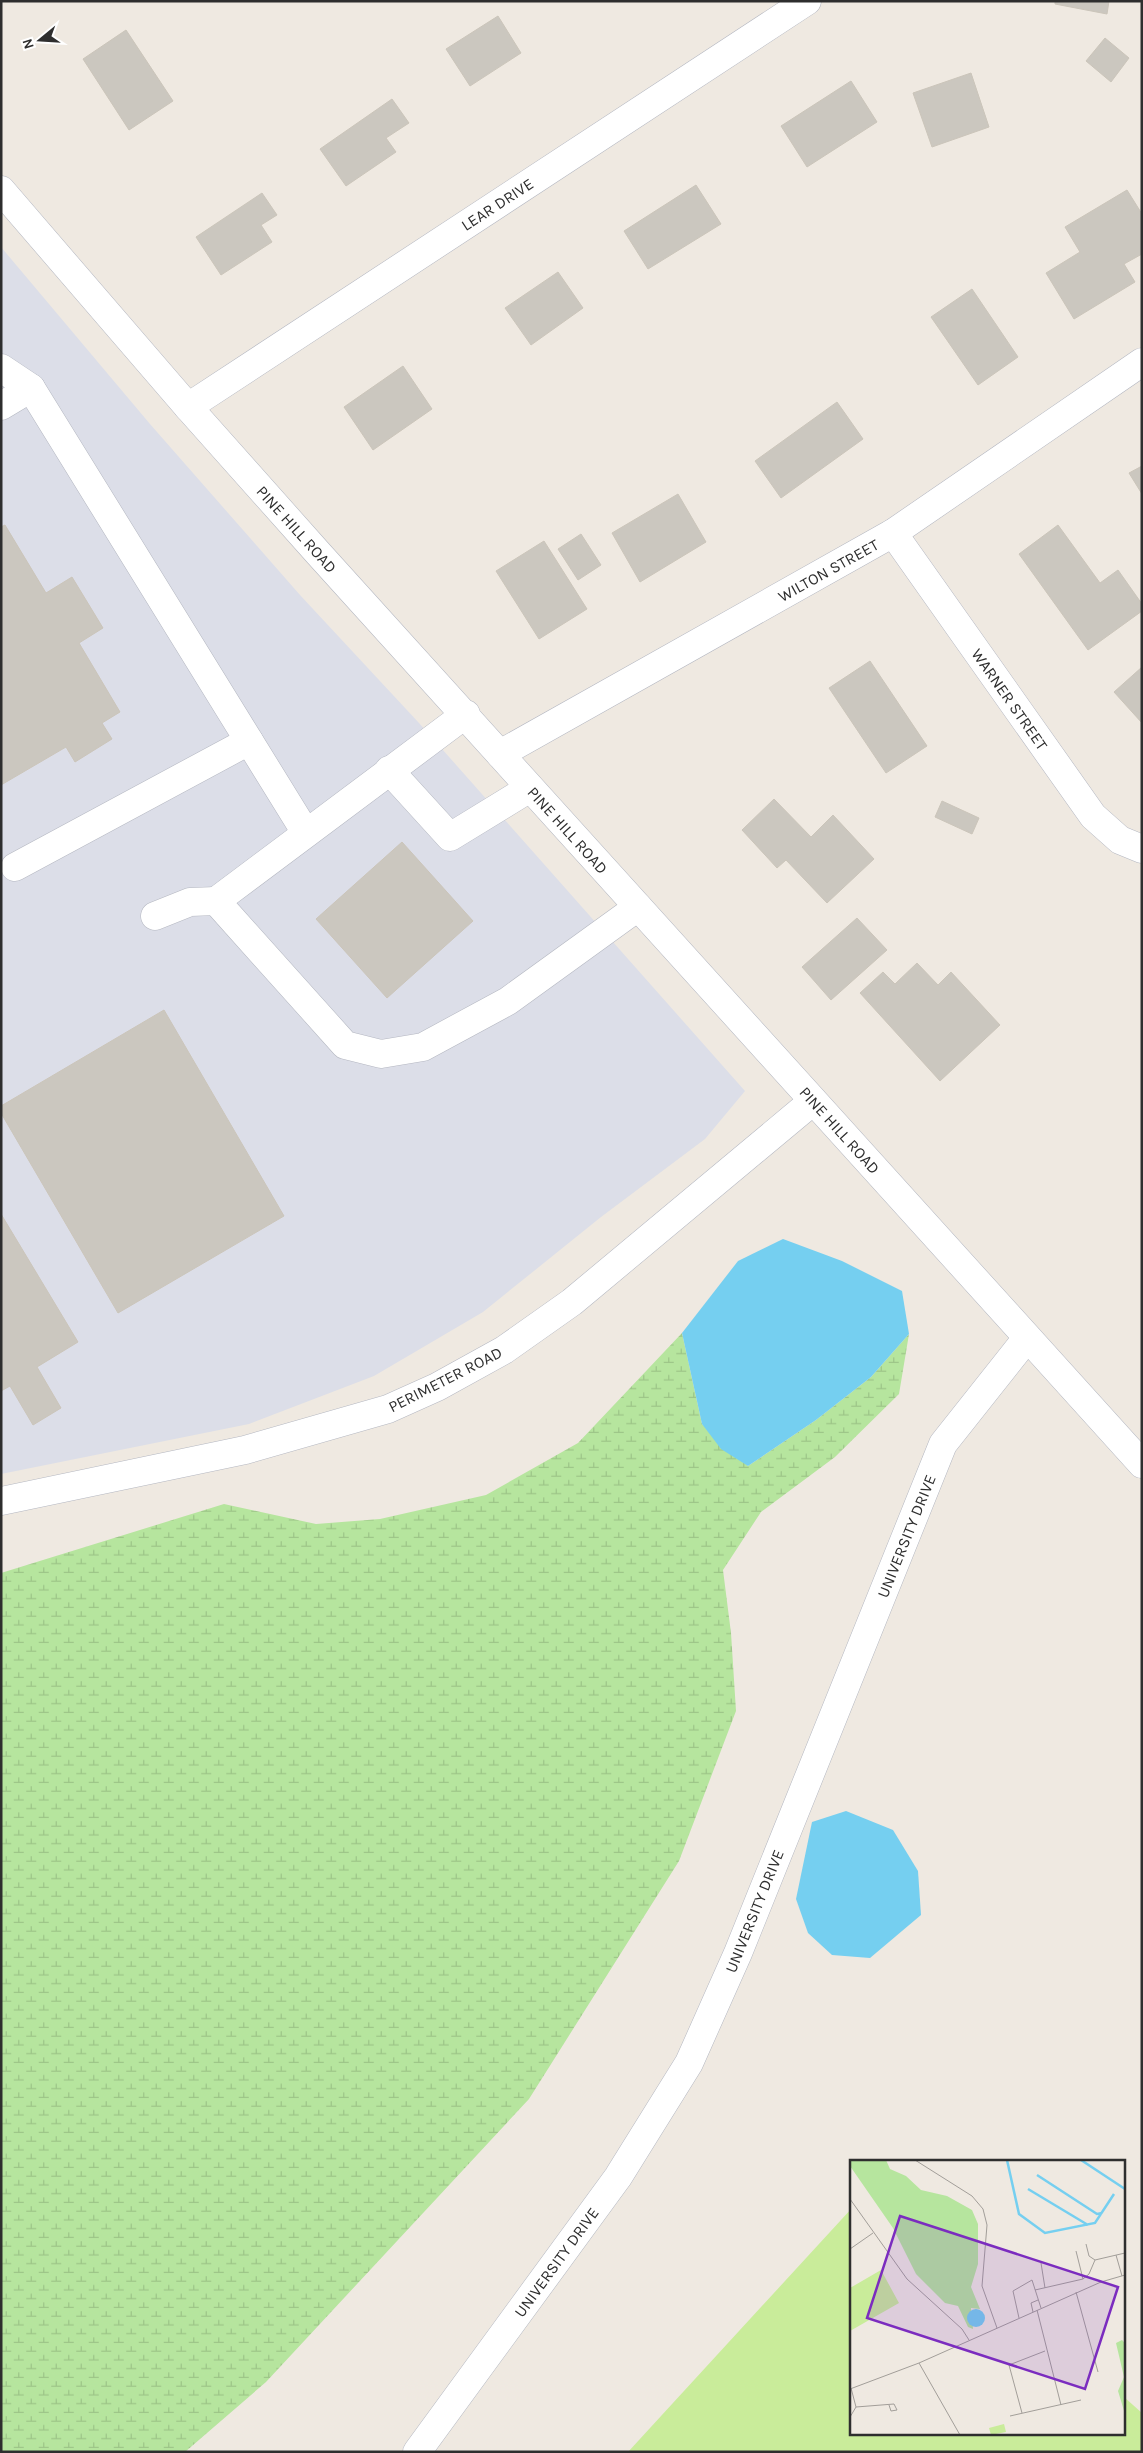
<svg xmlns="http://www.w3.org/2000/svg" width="1143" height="2453" viewBox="0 0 1143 2453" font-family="Karla,sans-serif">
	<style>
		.airport { fill: #dcdee8 }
		.wetland { fill: url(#wetland-marsh) }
		.pitch { fill: #c9ec9a }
		.water { fill: #75cff0 }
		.building { fill: #cbc7bf; stroke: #cbc5ba }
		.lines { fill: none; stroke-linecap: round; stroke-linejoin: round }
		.minor-casing { stroke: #b4b7c1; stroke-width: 29 }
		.minor { stroke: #fff; stroke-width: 28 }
		.labels { text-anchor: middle; stroke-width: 4; stroke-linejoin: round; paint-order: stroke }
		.street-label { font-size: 16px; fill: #2e2e2e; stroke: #fff }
		.inset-river { fill: none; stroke: #75cff0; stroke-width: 2.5 }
		.inset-road { fill: none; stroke: #a29e99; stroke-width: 1 }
		.view { fill: #7b2cbf; fill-opacity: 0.15; stroke: #7b2cbf; stroke-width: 2.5 }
		.inset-edge { fill: none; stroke: #2e2e2e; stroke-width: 2.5 }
	</style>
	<defs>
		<pattern id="wetland-marsh" width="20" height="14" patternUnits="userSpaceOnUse" patternTransform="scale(1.25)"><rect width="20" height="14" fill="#b6e59e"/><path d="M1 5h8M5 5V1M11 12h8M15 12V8" fill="none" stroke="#9dc588"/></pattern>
	</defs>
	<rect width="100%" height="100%" fill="#efe9e1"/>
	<polygon class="airport" points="1,247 150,424 300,595 419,723 745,1091 705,1139 601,1217 483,1312 374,1376 249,1424 1,1474"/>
	<polygon class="wetland" points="682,1333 702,1424 748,1466 816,1420 871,1377 909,1334 899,1394 835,1457 761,1512 723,1570 731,1633 736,1711 679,1861 529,2099 266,2382 185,2452 1,2452 1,1573 224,1504 316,1524 380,1519 486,1495 578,1443"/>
	<polygon class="pitch" points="852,2208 852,2434 1124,2434 1124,2397 1142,2413 1142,2452 628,2452"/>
	<g class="water">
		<polygon points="783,1239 842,1261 902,1291 909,1334 871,1377 816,1420 748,1466 721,1449 702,1424 682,1333 738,1261"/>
		<polygon points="846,1811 893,1830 918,1871 921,1915 870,1958 832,1955 808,1933 796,1899 812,1822"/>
	</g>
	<g class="building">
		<polygon points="1055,1 1109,1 1107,14 1055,4"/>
		<polygon points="498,16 521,53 470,86 446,49"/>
		<polygon points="126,30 173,101 129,130 83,59"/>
		<polygon points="1105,38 1129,58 1111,82 1086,61"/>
		<polygon points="971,73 989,127 932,147 913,93"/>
		<polygon points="851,81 877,122 807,167 781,126"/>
		<polygon points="392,99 409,123 386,138 396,152 346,186 320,149"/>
		<polygon points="696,185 721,224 648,269 624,231"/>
		<polygon points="1127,190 1142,214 1142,254 1124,264 1135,282 1074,319 1046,273 1080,252 1065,227"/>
		<polygon points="262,193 277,215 261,225 272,242 221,275 196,237"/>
		<polygon points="558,272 583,308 531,345 505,308"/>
		<polygon points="972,289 1018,357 978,385 931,317"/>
		<polygon points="403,366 432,409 373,450 344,407"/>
		<polygon points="837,402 863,439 781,498 755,461"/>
		<polygon points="1142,466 1142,494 1129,473"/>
		<polygon points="678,494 706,542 640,582 612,533"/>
		<polygon points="5,525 46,593 72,577 103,628 79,643 120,712 102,723 112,739 75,762 66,747 1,785 1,527"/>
		<polygon points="1058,525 1100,583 1118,570 1142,604 1142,611 1088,650 1019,554"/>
		<polygon points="581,534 601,565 578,580 558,549"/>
		<polygon points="544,541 587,609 539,639 496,571"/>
		<polygon points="870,661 927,746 886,773 829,688"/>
		<polygon points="1142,667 1142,723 1114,692"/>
		<polygon points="774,799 811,837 833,815 874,859 827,903 786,860 777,868 742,830"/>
		<polygon points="942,801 979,818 972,834 935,817"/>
		<polygon points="402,842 473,921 387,998 316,919"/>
		<polygon points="857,918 887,950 831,1000 802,967"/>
		<polygon points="917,963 938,985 951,972 1000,1025 940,1081 860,993 883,972 895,984"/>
		<polygon points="164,1010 284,1216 118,1313 1,1113 1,1106"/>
		<polygon points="1,1214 78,1342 37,1367 61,1408 33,1425 10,1386 1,1391"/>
	</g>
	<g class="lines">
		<defs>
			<g id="minor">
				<polyline points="1,190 188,407 318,553 1142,1464"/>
				<polyline points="1,368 31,388 306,833"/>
				<polyline points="1,406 31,388"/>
				<polyline points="188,407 807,1"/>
				<polyline points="893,533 1093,816 1120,840 1142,849"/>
				<polyline points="466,714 216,901 345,1045 381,1054 423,1047 508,1001 638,907"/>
				<polyline points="500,754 893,533 1142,362"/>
				<polyline points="389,770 450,837 530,788"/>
				<polyline points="15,867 249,741"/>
				<polyline points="155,916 190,902 216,901"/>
				<polyline points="1,1501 245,1450 388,1409 437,1387 504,1350 572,1302 813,1101"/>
				<polyline points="417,2452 618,2177 689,2063 738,1953 943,1444 1027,1338"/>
			</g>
		</defs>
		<use href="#minor" class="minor-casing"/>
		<use href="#minor" class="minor"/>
	</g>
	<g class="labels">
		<g class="street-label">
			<text transform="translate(497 204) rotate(-33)" y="6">LEAR DRIVE</text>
			<text transform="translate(297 529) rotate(48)" y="6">PINE HILL ROAD</text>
			<text transform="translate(828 570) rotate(-29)" y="6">WILTON STREET</text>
			<text transform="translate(1010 699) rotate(55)" y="6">WARNER STREET</text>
			<text transform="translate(568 830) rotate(48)" y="6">PINE HILL ROAD</text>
			<text transform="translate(840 1130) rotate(48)" y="6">PINE HILL ROAD</text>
			<text transform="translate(445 1379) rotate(-27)" y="6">PERIMETER ROAD</text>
			<text transform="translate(906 1536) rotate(-68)" y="6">UNIVERSITY DRIVE</text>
			<text transform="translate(754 1911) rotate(-68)" y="6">UNIVERSITY DRIVE</text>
			<text transform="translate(556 2262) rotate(-54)" y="6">UNIVERSITY DRIVE</text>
		</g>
	</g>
	<g transform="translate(850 2160)">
		<rect width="275" height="275" fill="#efe9e1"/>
		<path d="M0,0H36L40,9L56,16L71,30L97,36L122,50L128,64V104L121,127L130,149L121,148L123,169L118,167L108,146L95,143L66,114L43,68L0,6ZM272,180L275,183V254L268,231L274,217L266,183Z" fill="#b6e59e"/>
		<path d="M31,110L49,143L0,171V128ZM154,264L156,272L141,275L139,268Z" fill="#c9ec9a"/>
		<path d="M117 158a9 9 0 1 1 18 0a9 9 0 1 1-18 0Z" fill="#75cff0"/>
		<path class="inset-river" d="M157,0L169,54L195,73L245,63L264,34M231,0L275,29M187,15L247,54L252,53M178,29L238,65"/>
		<path class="inset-road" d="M65,0L122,36L133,49L137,65L132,126L147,168M0,39L57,119L112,169L119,180M236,84L239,96L245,100M0,89L23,73M226,91L233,119M266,95L272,116M191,103L195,128M185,130L233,119L239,114L245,100L275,93M226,132L248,212M187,150L211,245M183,152L181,143L188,140M169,158L163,131L182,120L191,148M69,203L110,275M0,229L69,203L251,122L275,115M6,247L44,244L47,250L41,251L39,245M172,253L159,205L195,191M160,256L231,240M0,257L6,247L1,228"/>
		<path class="view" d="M50,56L268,127L235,229L17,158Z"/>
		<rect width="275" height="275" class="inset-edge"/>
	</g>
	<rect width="1143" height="2453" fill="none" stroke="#2e2e2e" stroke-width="5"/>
	<g transform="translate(40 40) rotate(252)" stroke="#ffffff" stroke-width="4" paint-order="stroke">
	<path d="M0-4L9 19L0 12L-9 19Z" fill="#2e2e2e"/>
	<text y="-8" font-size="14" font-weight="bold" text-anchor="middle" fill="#2e2e2e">N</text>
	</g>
</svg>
